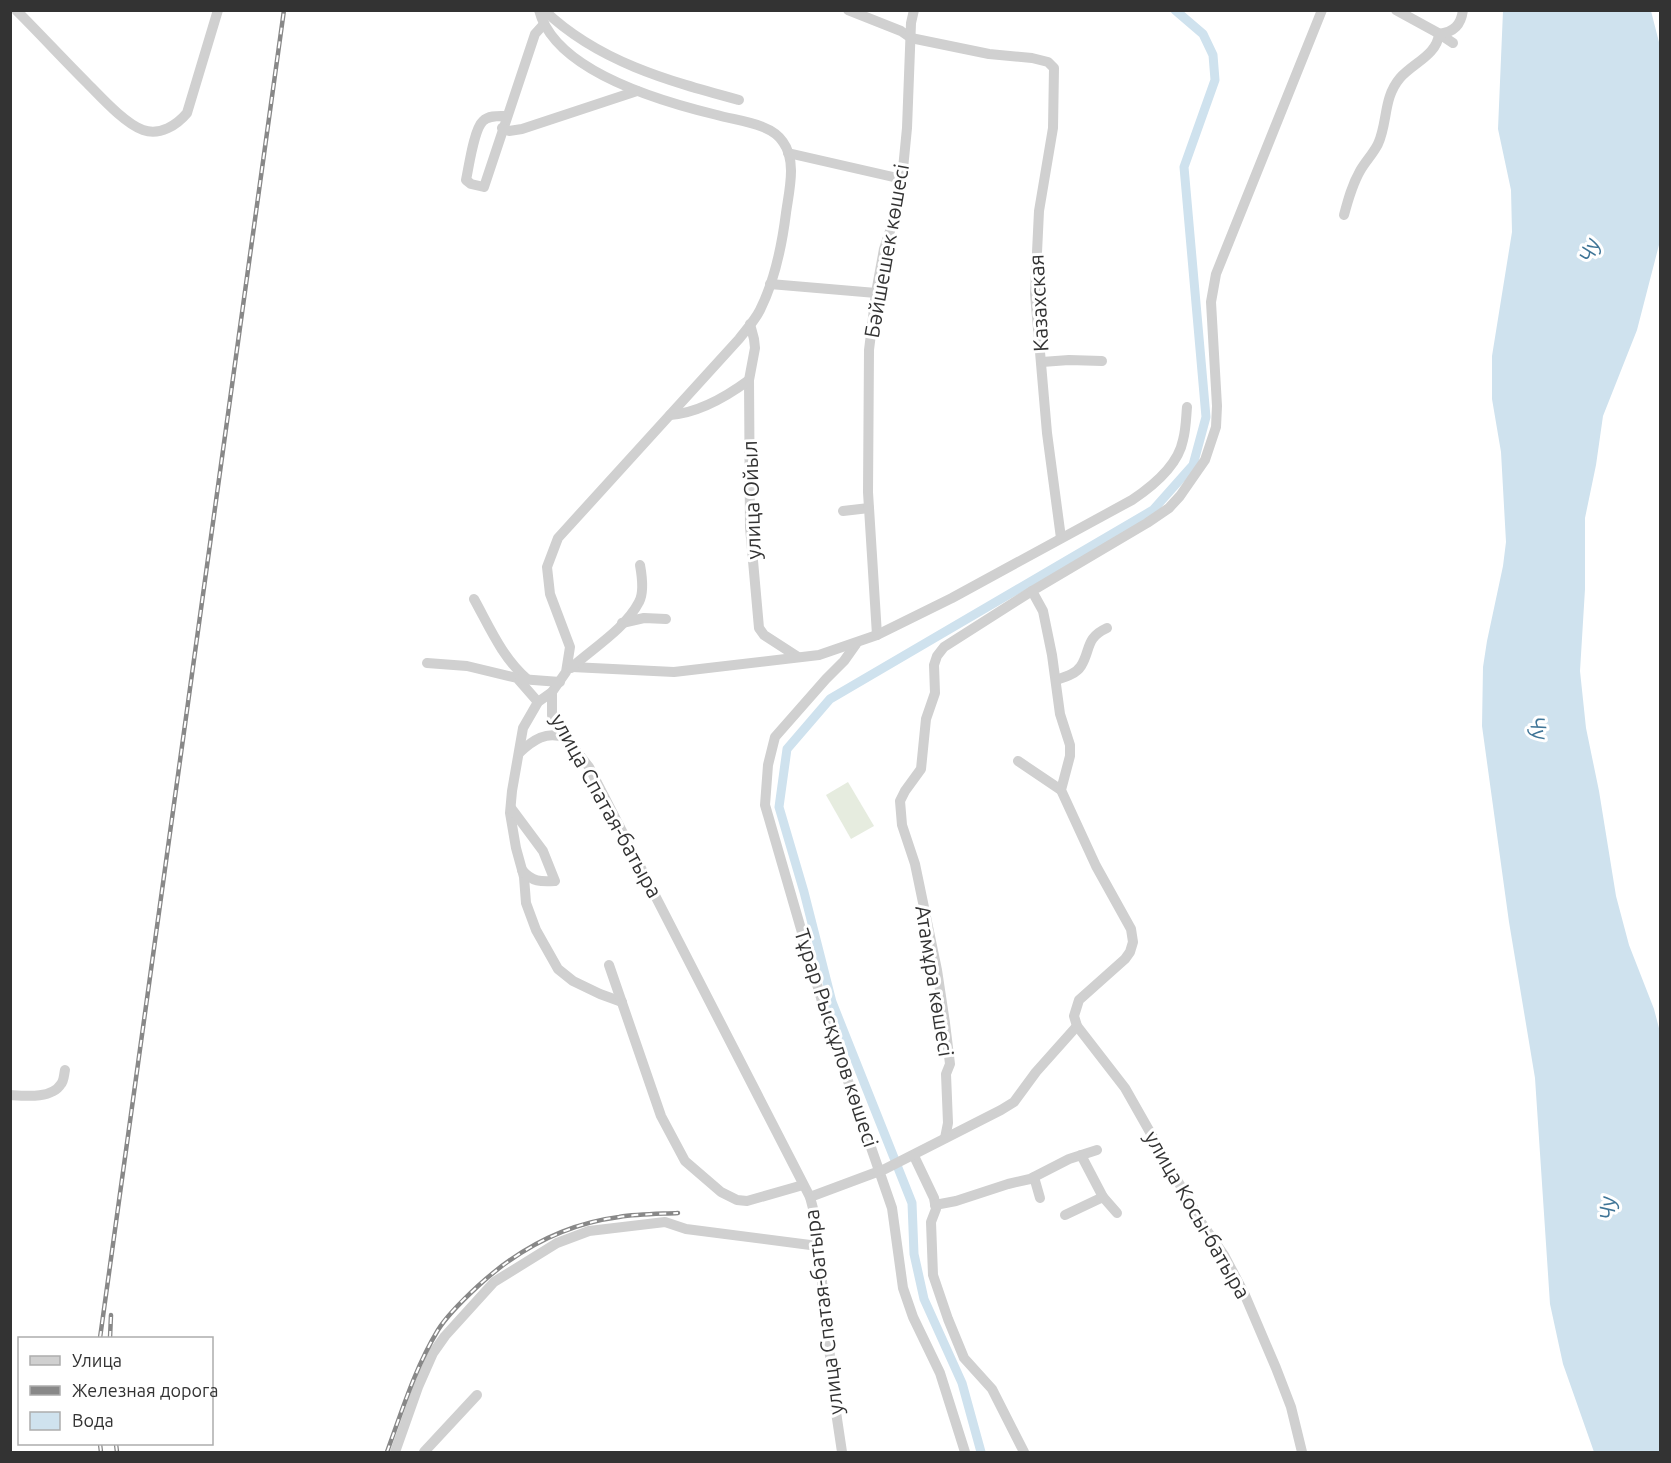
<svg xmlns="http://www.w3.org/2000/svg" width="1671" height="1463" viewBox="0 0 1671 1463" font-family="Ubuntu,sans-serif">
	<style>
		.green { fill: #e6ecdf }
		.water { fill: #cfe2ee }
		.lines { fill: none; stroke-linecap: round; stroke-linejoin: round }
		.canal { stroke: #cfe2ee; stroke-width: 9 }
		.minor { stroke: #d0d0d0; stroke-width: 10 }
		.rail-casing { stroke: #888; stroke-width: 4.5 }
		.rail { stroke: #fff; stroke-width: 2; stroke-dasharray: 7; stroke-linecap: butt }
		.labels { text-anchor: middle; stroke-width: 6; stroke-linejoin: round; paint-order: stroke }
		.street-label { font-size: 21px; fill: #333; stroke: #fff }
		.water-label { font-size: 22px; font-style: italic; fill: #3f7597; stroke: #fff }
	</style>
	<rect width="100%" height="100%" fill="#fff"/>
	<polygon class="green" points="848,782 874,826 851,839 826,795"/>
	<polygon class="water" points="1503,11 1651,11 1660,46 1660,241 1637,330 1603,416 1596,465 1585,518 1585,589 1580,671 1586,728 1599,791 1616,896 1629,945 1654,1009 1660,1032 1660,1452 1594,1452 1563,1364 1550,1304 1535,1078 1509,922 1482,726 1483,667 1487,641 1503,566 1506,542 1501,452 1492,399 1492,356 1512,232 1511,190 1498,129"/>
	<g class="lines">
		<polyline class="canal" points="981,1452 962,1383 924,1299 914,1254 912,1203 832,1002 804,892 779,807 787,749 830,699 1153,510 1193,465 1206,417 1184,167 1215,80 1213,55 1203,34 1175,10"/>
		<g class="minor">
			<path d="M16,10C40,34 63,59 87,83C100,96 125,124 143,130C160,136 177,125 187,113L218,10"/>
			<path d="M539,10C555,72 663,102 717,115C737,121 771,123 783,142C797,161 789,191 786,213C782,245 775,280 760,310C755,320 746,330 739,339L558,538L547,567L550,594L570,647L566,672L552,692V715L562,733L589,767L810,1197L815,1216L836,1412L842,1452"/>
			<path d="M544,10C598,62 669,81 739,100"/>
			<polyline points="848,10 901,31 911,38 989,54 1032,58 1048,62 1054,68 1053,128 1039,211 1035,294 1047,433 1061,538"/>
			<polyline points="1396,10 1438,33 1453,43"/>
			<path d="M506,116C499,116 489,115 483,121C474,129 469,166 466,180L471,184L484,187L535,34L544,24"/>
			<polyline points="502,128 509,131 522,129 637,91"/>
			<polyline points="788,153 902,179"/>
			<path d="M1344,215C1348,200 1352,185 1360,171C1365,162 1373,154 1378,144C1388,122 1383,98 1400,78C1413,63 1437,55 1439,34C1454,32 1461,25 1463,10"/>
			<polyline points="770,284 876,293"/>
			<polyline points="750,324 754,339 755,348 749,380 750,527 759,628 764,635 798,657"/>
			<polyline points="1042,362 1069,360 1102,361"/>
			<path d="M670,415C698,413 726,397 749,380"/>
			<polyline points="843,511 869,508"/>
			<path d="M474,599C490,628 502,657 527,679"/>
			<polyline points="622,623 644,618 666,619"/>
			<polyline points="877,635 868,492 869,350 876,293 884,249 895,216 902,179 907,128 911,23 914,10"/>
			<polyline points="856,644 844,661 826,679 775,737 768,765 765,805 830,1029 892,1208 903,1288 913,1317 940,1373 965,1452"/>
			<polyline points="427,663 467,666 517,678 538,702"/>
			<path d="M572,667L674,672L819,655L877,635L952,598L1132,500C1153,486 1178,466 1183,440C1186,429 1186,418 1187,407"/>
			<path d="M571,668C593,648 625,629 639,602C644,593 642,576 640,565"/>
			<polyline points="520,679 560,682"/>
			<path d="M1056,680C1065,677 1076,674 1081,666C1091,650 1085,638 1107,628"/>
			<polyline points="552,692 538,702 523,728 512,791 510,813 516,848 524,877 526,903 536,930 558,969 573,981 600,994 622,1002"/>
			<path d="M519,753C533,740 547,730 565,738"/>
			<polyline points="1018,761 1061,790"/>
			<path d="M511,808L543,851L555,881C541,882 532,882 522,870"/>
			<polyline points="609,965 661,1116 685,1161 721,1192 737,1200 747,1201 803,1185"/>
			<path d="M10,1095C25,1096 52,1099 61,1084C64,1081 64,1074 65,1070"/>
			<polyline points="945,1138 948,1123 946,1074 950,1064 945,1023 937,970 915,864 902,825 900,801 905,791 921,769 926,719 935,693 934,665 937,656 944,647 1032,591"/>
			<polyline points="914,1156 934,1198 936,1209 931,1222 933,1275 948,1319 964,1358 992,1389 1024,1452"/>
			<polyline points="1034,1177 1040,1198"/>
			<polyline points="810,1197 885,1169 1001,1110 1014,1102 1036,1072 1077,1026"/>
			<polyline points="1103,1197 1117,1213"/>
			<polyline points="935,1205 956,1201 1008,1184 1030,1179 1069,1159 1097,1150"/>
			<polyline points="1065,1215 1103,1197 1081,1155"/>
			<polyline points="395,1452 418,1387 433,1353 445,1336 494,1282 557,1243 589,1231 665,1222 686,1229 818,1246"/>
			<polyline points="424,1452 477,1395"/>
			<polyline points="1302,1452 1291,1407 1276,1368 1244,1293 1224,1255 1201,1222 1125,1088 1077,1026 1074,1016 1079,1000 1125,959 1130,952 1133,942 1131,929 1096,866 1061,790 1070,756 1070,745 1060,714 1052,655 1043,611 1032,591 1147,523 1169,508 1180,496 1205,460 1216,427 1217,406 1211,302 1216,274 1322,10"/>
		</g>
		<defs>
			<g id="rail">
				<polyline points="100,1338 284,10"/>
				<polyline points="110,1338 111,1315"/>
				<polyline points="100,1444 101,1452"/>
				<polyline points="116,1444 117,1452"/>
				<path d="M387,1452C402,1411 415,1368 438,1330C448,1314 464,1299 478,1286C517,1250 565,1224 619,1217C638,1214 658,1214 678,1213"/>
			</g>
		</defs>
		<use href="#rail" class="rail-casing"/>
		<use href="#rail" class="rail"/>
	</g>
	<g class="labels">
		<g class="street-label">
			<text transform="translate(887 251) rotate(-80)" y="7">Бәйшешек көшесі</text>
			<text transform="translate(1039 303) rotate(-93)" y="7">Казахская</text>
			<text transform="translate(752 500) rotate(-92)" y="7">улица Ойыл</text>
			<text transform="translate(606 806) rotate(61)" y="7">улица Спатая-батыра</text>
			<text transform="translate(934 981) rotate(81)" y="7">Атамұра көшесі</text>
			<text transform="translate(836 1038) rotate(72)" y="7">Тұрар Рысқұлов көшесі</text>
			<text transform="translate(1197 1215) rotate(60)" y="7">улица Косы-батыра</text>
			<text transform="translate(824 1312) rotate(-97)" y="7">улица Спатая-батыра</text>
		</g>
		<g class="water-label">
			<text transform="translate(1589 250) rotate(-72)" y="8">Чу</text>
			<text transform="translate(1539 728) rotate(79)" y="8">Чу</text>
			<text transform="translate(1607 1208) rotate(-91)" y="8">Чу</text>
		</g>
	</g>
	<rect width="1671" height="1463" fill="none" stroke="#333333" stroke-width="24"/>
	<rect x="18" y="1337" width="195" height="108" fill="#ffffff" stroke="#adadad" stroke-width="1.5"/>
	<rect x="30" y="1356" width="30" height="9" fill="#d0d0d0" stroke="#adadad" stroke-width="1.5"/>
	<text x="72" y="1367" font-size="18" fill="#333333">Улица</text>
	<rect x="30" y="1386" width="30" height="9" fill="#888888" stroke="#adadad" stroke-width="1.5"/>
	<text x="72" y="1397" font-size="18" fill="#333333">Железная дорога</text>
	<rect x="30" y="1412" width="30" height="18" fill="#cfe2ee" stroke="#adadad" stroke-width="1.5"/>
	<text x="72" y="1427" font-size="18" fill="#333333">Вода</text>
</svg>
